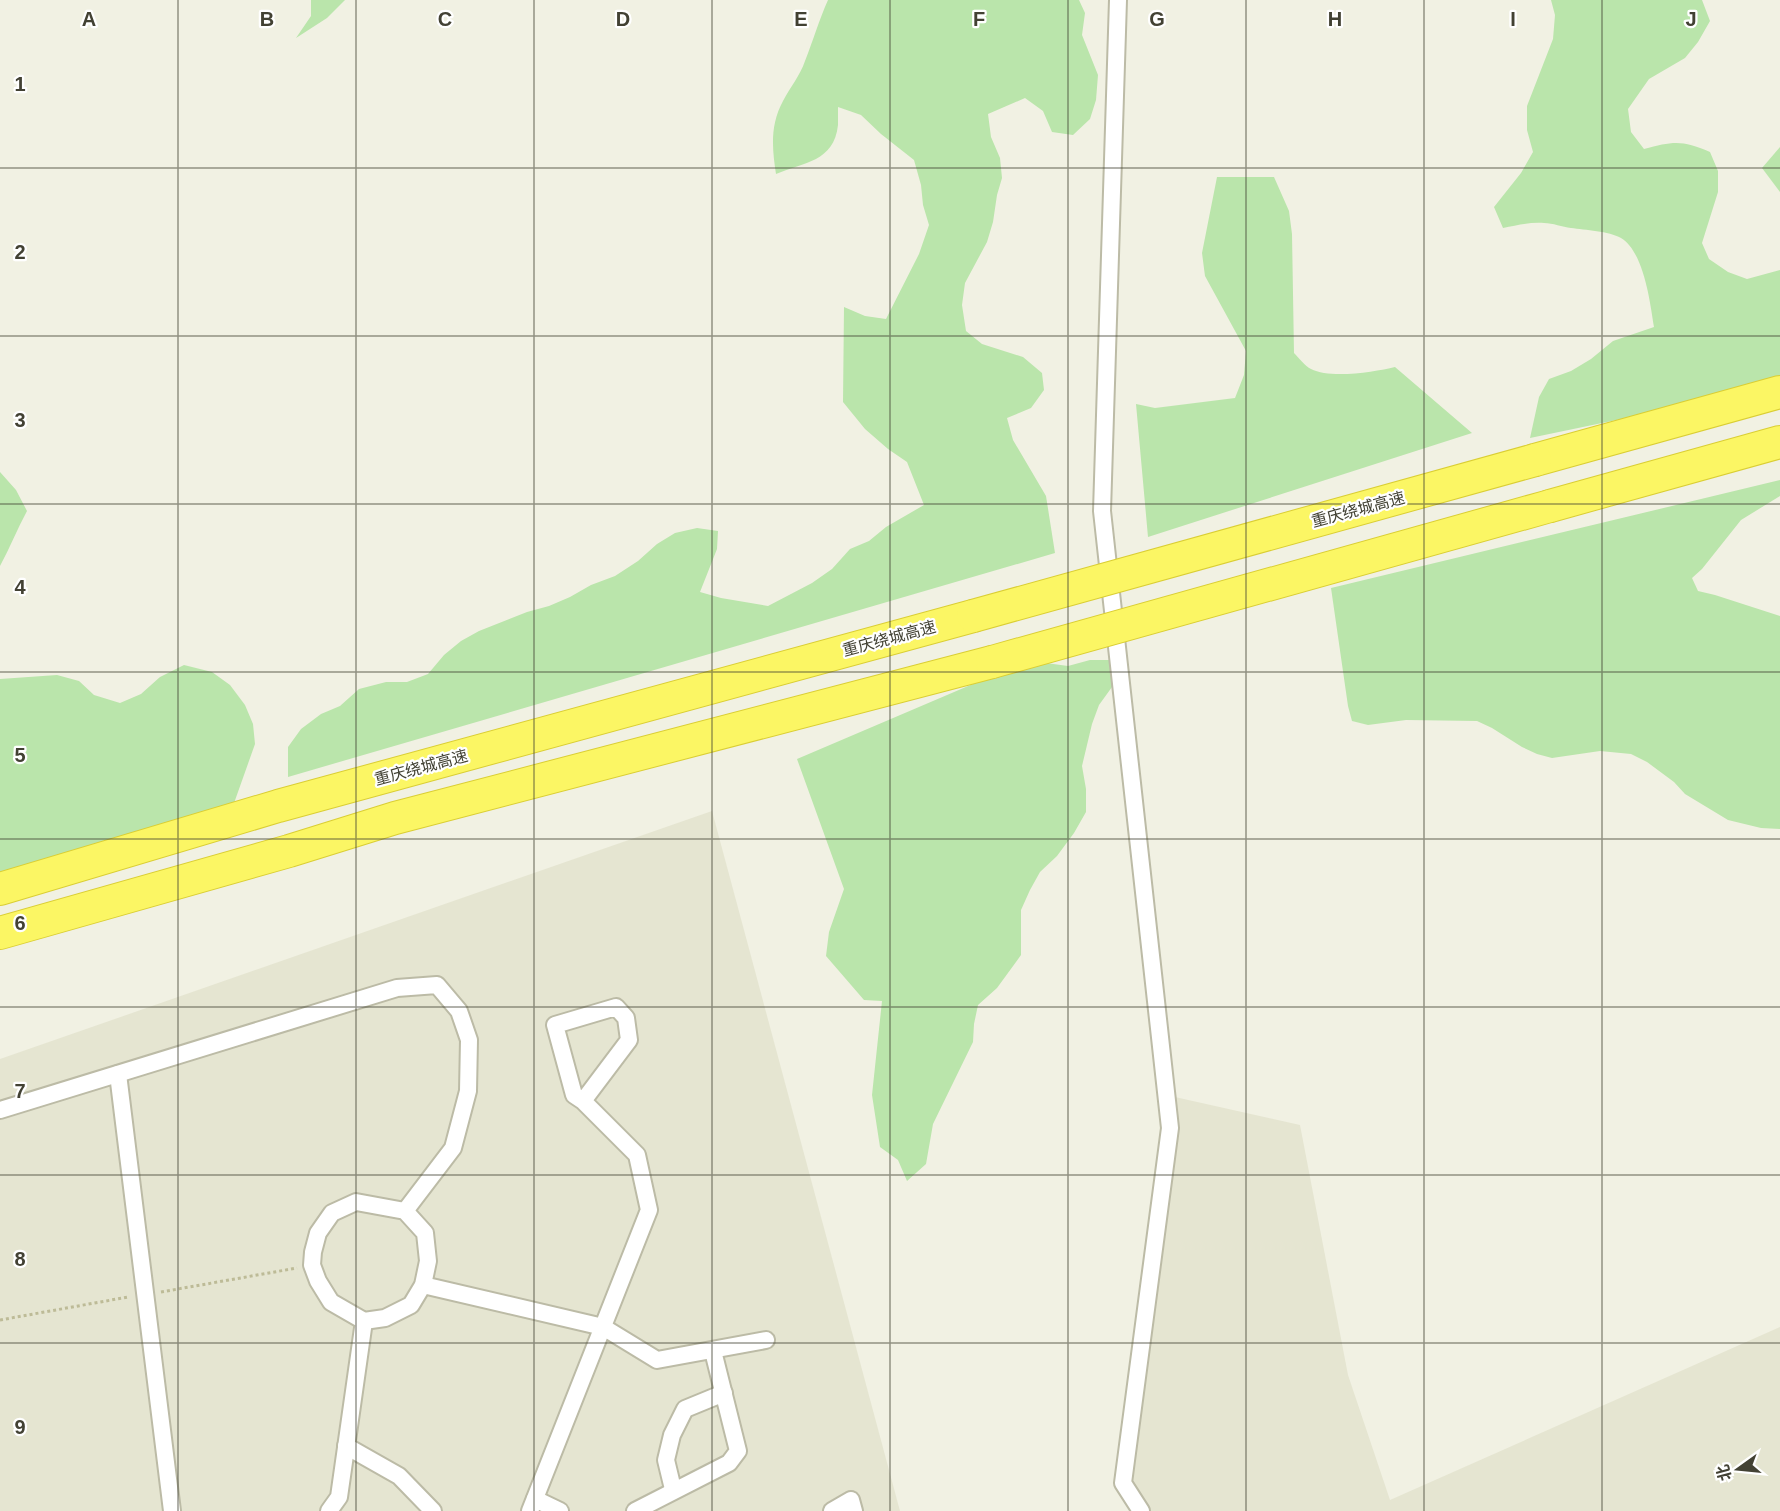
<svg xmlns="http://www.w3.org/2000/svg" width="1780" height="1511" viewBox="0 0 1780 1511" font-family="Arial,'Noto Sans SC',sans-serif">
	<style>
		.residential { fill: #e5e5d1 }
		.green { fill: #bae5ab }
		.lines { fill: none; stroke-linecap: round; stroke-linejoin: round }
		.street-casing { stroke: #bcbba6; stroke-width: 20 }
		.highway-casing { stroke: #dace34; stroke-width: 34 }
		.path { stroke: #bdbb97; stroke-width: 3; stroke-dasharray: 3 3; stroke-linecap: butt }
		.street { stroke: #fff; stroke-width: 16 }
		.highway { stroke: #fbf664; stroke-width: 32 }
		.highway-bridge-casing { stroke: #dace34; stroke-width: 34; stroke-linecap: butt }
		.highway-bridge { stroke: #fbf664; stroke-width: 32 }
		.grid { fill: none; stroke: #424133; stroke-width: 1.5; stroke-opacity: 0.55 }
		.labels { text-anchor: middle; stroke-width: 4.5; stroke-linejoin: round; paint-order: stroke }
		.street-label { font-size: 16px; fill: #424133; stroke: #fff }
		.grid-label { font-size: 20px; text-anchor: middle; font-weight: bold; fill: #424133; stroke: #fff; stroke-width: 4.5; stroke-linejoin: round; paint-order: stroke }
	</style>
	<rect width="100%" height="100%" fill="#f1f1e3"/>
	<g class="residential">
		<polygon points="712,811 900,1511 0,1511 0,1059"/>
		<polygon points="1166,1095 1300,1125 1348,1375 1390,1500 1780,1327 1780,1511 1141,1511 1123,1483"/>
	</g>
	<g class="green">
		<polygon points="311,0 345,0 327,18 296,38 311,16"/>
		<path d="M828,0H1079L1085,13L1082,35L1098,75L1096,100L1090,119L1073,135L1052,132L1043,111L1025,98L988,114L991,137L1000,158L1002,178L997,195L993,222L987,242L965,283L962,305L966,331L982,344L1023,357L1042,373L1044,390L1031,408L1007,418L1013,440L1046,496L1055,553L288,777V747L301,729L321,714L340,706L359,689L386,682H407L428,674L444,655L461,641L479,631L527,612L549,606L570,597L591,585L615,576L638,561L657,544L675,533L697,528L718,531L717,549L700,592L721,598L768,606L812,583L832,569L850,549L869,541L886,527L924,505L907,462L888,449L865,429L843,402L844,307L865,316L886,319L919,254L929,225L923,205L921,185L914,160L881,134L861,115L838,107C838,113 838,119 838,125C834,162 804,162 776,174C772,148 770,125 783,101C790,87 800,76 805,61C813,41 819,20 828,0Z"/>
		<path d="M1551,0H1702L1710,21L1698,42L1685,58L1649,79L1628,109L1631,132L1644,149C1673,141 1683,140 1710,152L1718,171V192L1702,243L1709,259L1728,272L1747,279L1780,270V386L1530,438L1539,397L1549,379L1571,371L1591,359L1613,341L1654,327C1650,302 1644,252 1621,238C1609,231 1585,230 1571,228C1562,227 1553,223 1544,223C1530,222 1517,225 1503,228L1494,207L1521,173L1533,152L1527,130V106L1553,39L1555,15Z"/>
		<polygon points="1780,147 1780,192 1762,168"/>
		<path d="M1217,177H1274L1289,211L1292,234L1294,353C1299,358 1305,366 1311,369C1330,379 1375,372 1395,367L1472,433L1148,537L1136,404L1155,408L1235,398L1244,375L1246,351L1205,276L1202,253Z"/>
		<path d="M0,472L16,490L27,511C17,529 10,548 0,566Z"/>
		<polygon points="1780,480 1780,496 1741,520 1702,569 1692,578 1698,591 1715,595 1780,616 1780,829 1761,828 1728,820 1685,794 1674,782 1647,762 1631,754 1600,751 1552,758 1537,754 1522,747 1492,728 1477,721 1406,720 1368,725 1352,721 1348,706 1331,588"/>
		<polygon points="1090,660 1111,660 1129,673 1112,687 1099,705 1092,724 1082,766 1086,789 1086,812 1074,833 1057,856 1040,872 1030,890 1021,910 1021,955 997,988 978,1005 974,1024 973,1042 933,1124 926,1164 907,1181 898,1160 880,1147 872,1095 882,1001 864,1000 826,956 829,932 844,889 797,759 1020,664 1046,663 1068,666"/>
		<polygon points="184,665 212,672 230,685 245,705 253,724 255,744 233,806 0,880 0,679 57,675 79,681 94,695 120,703 141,694 160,677"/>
	</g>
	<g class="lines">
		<defs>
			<g id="street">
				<polyline points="1118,0 1102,511 1170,1128 1123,1483 1141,1511"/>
				<polyline points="118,1074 172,1511"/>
				<polyline points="0,1110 397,988 437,985 459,1011 469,1040 468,1091 453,1148 405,1211"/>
				<polygon points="356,1202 405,1211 425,1233 428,1261 423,1285 411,1305 385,1318 364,1321 331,1302 318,1281 312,1265 313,1252 318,1233 332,1213"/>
				<polyline points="423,1285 603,1327 657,1360 766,1340"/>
				<polyline points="346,1446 399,1476 433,1511"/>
				<polyline points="673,1489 666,1460 672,1435 685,1409 724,1393"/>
				<polyline points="535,1499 560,1511"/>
				<polyline points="329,1511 339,1497 364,1321"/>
				<polyline points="530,1511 649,1210 637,1155 583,1101 574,1095 555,1025 616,1007 626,1018 629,1040 583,1101"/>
				<polyline points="635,1511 729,1463 738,1451 714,1355"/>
				<polyline points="832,1511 851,1500 854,1511"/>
			</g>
			<g id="highway">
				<polyline points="1535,460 1780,392"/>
				<polyline points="1550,506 1780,442"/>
				<polyline points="0,889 278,806 973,616"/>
				<polyline points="0,933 289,851 395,818 992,662"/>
			</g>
		</defs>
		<use href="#street" class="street-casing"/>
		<use href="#highway" class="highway-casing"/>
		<g class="path">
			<polyline points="161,1292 297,1268"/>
			<polyline points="0,1320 128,1297"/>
		</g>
		<use href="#street" class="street"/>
		<use href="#highway" class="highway"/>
		<defs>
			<g id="highway-bridge">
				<polyline points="973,616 1535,460"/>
				<polyline points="992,662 1550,506"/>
			</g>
		</defs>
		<use href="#highway-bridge" class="highway-bridge-casing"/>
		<use href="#highway-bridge" class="highway-bridge"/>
	</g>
	<path class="grid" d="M178,0V1511M356,0V1511M534,0V1511M712,0V1511M890,0V1511M1068,0V1511M1246,0V1511M1424,0V1511M1602,0V1511M0,168H1780M0,336H1780M0,504H1780M0,672H1780M0,839H1780M0,1007H1780M0,1175H1780M0,1343H1780"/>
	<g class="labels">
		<g class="street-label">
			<text transform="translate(1358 509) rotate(-15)" y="6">重庆绕城高速</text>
			<text transform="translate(889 638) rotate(-15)" y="6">重庆绕城高速</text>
			<text transform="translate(421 767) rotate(-15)" y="6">重庆绕城高速</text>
		</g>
	</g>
	<g class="grid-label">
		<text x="89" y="26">A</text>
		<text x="267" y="26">B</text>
		<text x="445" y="26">C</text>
		<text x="623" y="26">D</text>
		<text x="801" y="26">E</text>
		<text x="979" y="26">F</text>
		<text x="1157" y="26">G</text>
		<text x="1335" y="26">H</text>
		<text x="1513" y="26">I</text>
		<text x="1691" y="26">J</text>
		<text x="20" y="91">1</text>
		<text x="20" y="259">2</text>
		<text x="20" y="427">3</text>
		<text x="20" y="594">4</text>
		<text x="20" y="762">5</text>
		<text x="20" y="930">6</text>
		<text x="20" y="1098">7</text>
		<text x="20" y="1266">8</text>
		<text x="20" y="1434">9</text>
	</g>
	<g transform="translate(1738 1469) rotate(255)" stroke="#ffffff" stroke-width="4.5" paint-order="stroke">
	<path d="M0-4.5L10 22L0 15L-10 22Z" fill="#424133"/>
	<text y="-9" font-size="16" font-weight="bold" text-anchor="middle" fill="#424133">北</text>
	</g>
</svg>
